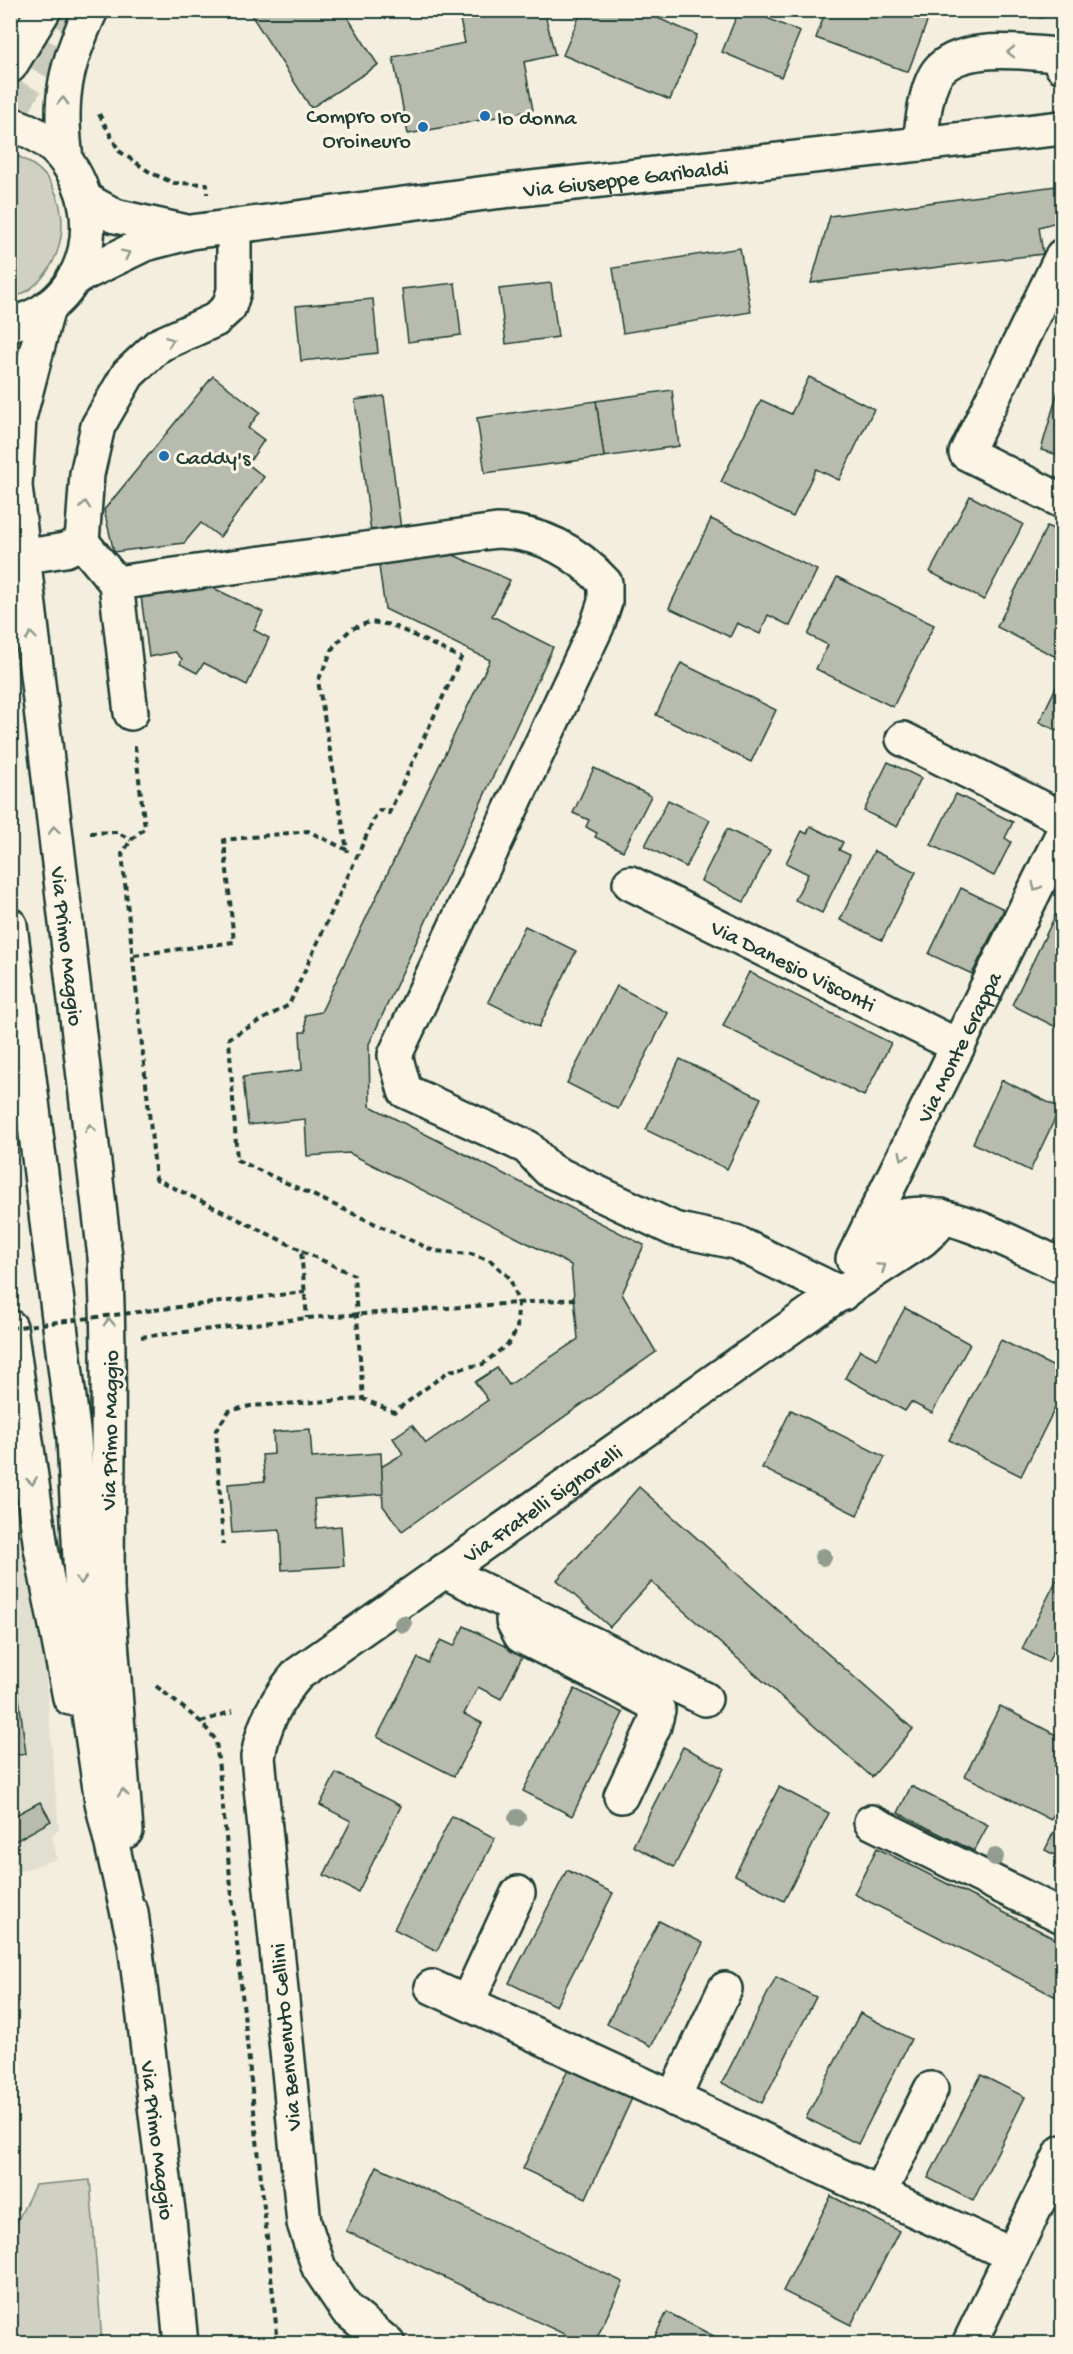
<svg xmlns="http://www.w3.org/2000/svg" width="1073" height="2354" viewBox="0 0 1073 2354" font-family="'Gochi Hand',sans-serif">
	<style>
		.built { fill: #e1dfd0 }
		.green { fill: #d0d1c2; stroke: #78877b; stroke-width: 1.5 }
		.building { fill: #b8bcae; stroke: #1f3d34; stroke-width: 1.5 }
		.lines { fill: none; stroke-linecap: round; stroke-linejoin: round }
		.minor-tunnel { stroke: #c9cbbc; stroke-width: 33; stroke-dasharray: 33 16; stroke-linecap: butt }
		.minor-casing { stroke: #1f3d34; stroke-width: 38 }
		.major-casing { stroke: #1f3d34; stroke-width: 38 }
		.path { stroke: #1f3d34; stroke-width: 4; stroke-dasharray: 6 4.5; stroke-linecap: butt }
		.minor { stroke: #fcf5e5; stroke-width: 33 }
		.major { stroke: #fcf5e5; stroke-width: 33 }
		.path-bridge { stroke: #1f3d34; stroke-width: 4; stroke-dasharray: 6 4.5; stroke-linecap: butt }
		.tree { fill: #929d90 }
		.oneway { stroke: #8e998c }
		.poi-dot { fill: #1f6fb2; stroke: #fcf5e5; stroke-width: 2 }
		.labels { text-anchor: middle; stroke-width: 6; stroke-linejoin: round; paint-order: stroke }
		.poi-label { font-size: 22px; fill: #1f3d34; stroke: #fcf5e5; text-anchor: start }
		.street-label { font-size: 22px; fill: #1f3d34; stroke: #fcf5e5 }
	</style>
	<rect width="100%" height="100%" fill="#f3eede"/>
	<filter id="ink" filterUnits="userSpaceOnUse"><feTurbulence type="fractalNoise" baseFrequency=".0167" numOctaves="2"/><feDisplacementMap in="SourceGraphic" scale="12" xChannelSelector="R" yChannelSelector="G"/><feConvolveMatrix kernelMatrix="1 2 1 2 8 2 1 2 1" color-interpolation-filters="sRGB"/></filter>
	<g filter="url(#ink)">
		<polygon class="built" points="10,1316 23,1423 59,1830 52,1835 57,1859 11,1874"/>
		<g class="green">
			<path d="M10,152C24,159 38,166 48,179C77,221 59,282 11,299Z"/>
			<polygon points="90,2180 102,2343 11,2343 11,2234 35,2185"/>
		</g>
		<g class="building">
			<polygon points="248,10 343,10 378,65 311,108"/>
			<polygon points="458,10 544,10 555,55 524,62 533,110 408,134 393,57 465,43"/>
			<polygon points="582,10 639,10 697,35 670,100 563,55"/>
			<polygon points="739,10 748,10 800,32 781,77 722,52"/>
			<polygon points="826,10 921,10 930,14 908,72 816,38"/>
			<polygon points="1023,10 1062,10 1062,14 1040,18"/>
			<polygon points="1056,186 1060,221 1039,227 1043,254 811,283 830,216"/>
			<polygon points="740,248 751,312 623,333 613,268"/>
			<polygon points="455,283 461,335 408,342 402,289"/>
			<polygon points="551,283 558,337 506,344 499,289"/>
			<polygon points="373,299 378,353 301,361 296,306"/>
			<polygon points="213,376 260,412 248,428 264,440 248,464 264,477 220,537 201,523 184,543 114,552 104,510"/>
			<polygon points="809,377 874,409 839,480 816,469 793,517 721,482 761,400 791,414"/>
			<polygon points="672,390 679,446 604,457 596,401"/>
			<polygon points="1058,391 1062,392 1062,456 1041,450"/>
			<polygon points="384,396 401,530 371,533 355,400"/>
			<polygon points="596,401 604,457 485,473 477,418"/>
			<polygon points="970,496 1023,524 984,600 930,572"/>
			<polygon points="711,519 817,570 790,626 768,615 760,634 737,623 730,637 669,608"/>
			<polygon points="1047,526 1062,533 1062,660 997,627"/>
			<polygon points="442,550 510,580 492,616 553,647 369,1044 370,1106 644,1245 622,1294 656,1352 402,1531 383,1506 381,1467 403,1454 393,1438 412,1425 426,1443 488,1400 475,1382 497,1368 509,1385 578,1339 571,1265 349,1153 307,1156 305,1119 248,1125 243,1077 302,1070 300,1032 306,1032 305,1015 321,1012 490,660 385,609 378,559"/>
			<polygon points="837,577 934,625 893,707 816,669 828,645 808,635"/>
			<polygon points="205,584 263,612 254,630 269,638 247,685 204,663 197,673 180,664 182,659 175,652 149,657 141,596"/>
			<polygon points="681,663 776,710 751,762 656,715"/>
			<polygon points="1061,677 1062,678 1062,733 1039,722"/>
			<polygon points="888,762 921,778 897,827 864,811"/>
			<polygon points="594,768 651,796 623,851 595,837 597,833 586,827 589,820 573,813"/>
			<polygon points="956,794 1013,822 1005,838 1011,842 994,876 931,845"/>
			<polygon points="668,800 710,820 686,867 645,846"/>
			<polygon points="810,826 843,842 839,850 850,855 822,913 795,900 808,874 786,863 802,831 807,834"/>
			<polygon points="727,829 770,850 744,902 701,881"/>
			<polygon points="874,851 916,872 882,940 840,920"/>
			<polygon points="961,888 1004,909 972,974 929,954"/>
			<polygon points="1055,916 1062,919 1062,1030 1012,1005"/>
			<polygon points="525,926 576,951 539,1027 488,1002"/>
			<polygon points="749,972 891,1043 864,1096 723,1026"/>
			<polygon points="617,986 668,1013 618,1109 567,1083"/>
			<polygon points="680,1059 761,1098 727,1169 646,1130"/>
			<polygon points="1002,1080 1060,1108 1030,1171 973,1143"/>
			<polygon points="905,1308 970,1344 932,1413 911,1402 905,1411 845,1378 860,1350 877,1359"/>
			<polygon points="1001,1340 1062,1371 1062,1394 1021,1476 949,1440"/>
			<polygon points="791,1410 885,1457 857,1515 762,1468"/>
			<polygon points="310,1429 312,1458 381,1453 383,1494 314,1499 317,1528 341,1526 344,1566 282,1570 280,1530 232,1533 228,1484 265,1481 262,1455 274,1454 273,1432"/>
			<polygon points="639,1487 913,1729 872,1777 651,1582 610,1627 557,1580"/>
			<polygon points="1062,1569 1062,1634 1048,1662 1022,1649"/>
			<polygon points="10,1624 26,1754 10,1756"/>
			<polygon points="464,1626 523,1655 501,1699 478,1687 464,1714 482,1723 454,1776 377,1737 418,1658 428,1663 441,1640 454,1646"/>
			<polygon points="575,1689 623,1713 572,1816 523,1791"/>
			<polygon points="1000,1706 1062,1738 1062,1798 1051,1820 965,1776"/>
			<polygon points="683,1747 724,1768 674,1867 633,1846"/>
			<polygon points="336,1773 401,1806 358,1892 324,1875 351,1821 320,1805"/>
			<polygon points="911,1786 988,1825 974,1851 898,1813"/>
			<polygon points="779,1787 829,1813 784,1901 735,1875"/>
			<polygon points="40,1802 51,1821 10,1844 10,1818"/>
			<polygon points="1062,1815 1062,1859 1045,1850"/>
			<polygon points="452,1816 495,1838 437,1951 394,1929"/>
			<polygon points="877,1848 1062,1942 1062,2000 854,1894"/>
			<polygon points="567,1870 613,1893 556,2006 509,1983"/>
			<polygon points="659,1921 703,1943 651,2046 607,2024"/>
			<polygon points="776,1977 816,1997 762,2103 722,2083"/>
			<polygon points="860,2013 911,2039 858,2144 806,2118"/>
			<polygon points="569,2067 633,2096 586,2198 523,2169"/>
			<polygon points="981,2075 1025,2097 973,2201 928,2178"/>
			<polygon points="377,2166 623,2282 594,2344 585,2344 346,2231"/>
			<polygon points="831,2196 899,2231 851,2325 783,2291"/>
			<polygon points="667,2312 729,2344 651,2344"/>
		</g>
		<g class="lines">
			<polyline class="minor-tunnel" points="10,113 66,10"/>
			<defs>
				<g id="minor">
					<path d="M920,144C922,125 926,83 940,69C965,44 1024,52 1056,55L1062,66"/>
					<polyline points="1062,256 966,453 1062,501"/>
					<path id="s1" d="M48,307L19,418L15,486L105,1257C111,1368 107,1479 107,1590"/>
					<polyline points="82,542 116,583 131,713"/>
					<polyline points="21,557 65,550 82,542 87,474 98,426 128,374 159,345 215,320 229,307 234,291 234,227"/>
					<path d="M116,583L497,531C540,532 576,551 605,583V602L597,626L395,1055L405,1091L527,1147L549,1170L653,1219L674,1229L735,1242L842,1294"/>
					<polyline points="903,739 1062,818"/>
					<path id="s2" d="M630,883L958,1046"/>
					<polyline points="10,925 74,1438 87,1700 102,1802 133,1935"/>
					<path d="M865,1248C877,1238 890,1221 905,1216C943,1204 1026,1250 1062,1266"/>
					<path id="s3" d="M853,1259L1062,835"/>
					<polyline points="10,1327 41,1548 70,1698"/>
					<polyline points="102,1569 107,1590 126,1831"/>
					<polyline points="444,1571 705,1699"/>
					<polyline points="514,1605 513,1621 521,1636 653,1703 658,1710 654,1726 621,1796"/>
					<polyline points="871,1822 1062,1916"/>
					<path id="s4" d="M131,1912L169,2219L181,2344"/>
					<polyline points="432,1987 1012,2255"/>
					<polyline points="467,2003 518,1893"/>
					<polyline points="673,2099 725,1989"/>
					<polyline points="879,2194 931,2089"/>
					<path id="s5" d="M388,2344L347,2310L319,2268L304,2223L258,1757C263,1724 277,1698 298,1674L815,1310L922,1240L935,1228L941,1216"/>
					<polyline points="969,2344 1062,2152"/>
				</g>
				<g id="major">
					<polyline points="10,66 44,10"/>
					<path d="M10,124C112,151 115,301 10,324"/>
					<path d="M66,159C58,98 65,66 91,10"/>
					<polyline points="86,200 115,216 183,231"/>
					<path id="s6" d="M73,279L145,244L191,232L486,193L1062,128"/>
				</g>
			</defs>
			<use href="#minor" class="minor-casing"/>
			<use href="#major" class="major-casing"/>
			<g class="path">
				<polyline points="99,114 119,151 151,173 174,183 207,184 207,194"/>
				<polyline points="135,746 145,828 131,840 122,854 156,1179 301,1250 307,1318"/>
				<polyline points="90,833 117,832 131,840"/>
				<polyline points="134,955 234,942 224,840 308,831 347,850 318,681 334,646 351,629 370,622 392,625 461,658 389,813 380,810 375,817 289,1005 229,1038 237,1160 434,1251 471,1254 491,1261 510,1278 518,1303 517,1329 509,1343 483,1364 449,1371 394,1412 363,1399 250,1406 229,1411 216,1430 223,1545"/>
				<polyline points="302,1251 354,1275 363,1399"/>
				<polyline points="154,1310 305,1292"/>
				<polyline points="141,1337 307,1318 574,1299"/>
				<polyline points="156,1686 201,1722 216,1740 278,2344"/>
				<polyline points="201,1722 233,1711"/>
			</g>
			<use href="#minor" class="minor"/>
			<use href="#major" class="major"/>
			<polyline class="path-bridge" points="10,1328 154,1310"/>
		</g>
		<g class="tree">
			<circle cx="823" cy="1557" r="9"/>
			<circle cx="403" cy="1624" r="9"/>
			<circle cx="517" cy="1818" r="9"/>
			<circle cx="995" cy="1857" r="9"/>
		</g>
		<defs><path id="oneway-chevron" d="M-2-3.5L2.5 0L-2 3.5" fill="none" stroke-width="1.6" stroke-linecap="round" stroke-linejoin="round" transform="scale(1.5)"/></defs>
		<g class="oneway">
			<use href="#oneway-chevron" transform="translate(1011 52) rotate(179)"/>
			<use href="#oneway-chevron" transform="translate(63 101) rotate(-88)"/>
			<use href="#oneway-chevron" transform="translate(126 254) rotate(-26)"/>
			<use href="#oneway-chevron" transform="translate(170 341) rotate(-20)"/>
			<use href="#oneway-chevron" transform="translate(85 505) rotate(-86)"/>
			<use href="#oneway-chevron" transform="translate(31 636) rotate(-97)"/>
			<use href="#oneway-chevron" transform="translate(54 830) rotate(-97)"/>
			<use href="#oneway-chevron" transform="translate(1036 887) rotate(116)"/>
			<use href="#oneway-chevron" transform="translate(90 1128) rotate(-97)"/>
			<use href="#oneway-chevron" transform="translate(903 1156) rotate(116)"/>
			<use href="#oneway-chevron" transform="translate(882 1267) rotate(-34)"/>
			<use href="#oneway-chevron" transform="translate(109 1322) rotate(-92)"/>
			<use href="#oneway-chevron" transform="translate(32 1481) rotate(81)"/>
			<use href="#oneway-chevron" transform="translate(81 1580) rotate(87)"/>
			<use href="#oneway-chevron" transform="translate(123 1793) rotate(-95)"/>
		</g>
	</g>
	<g class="poi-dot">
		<circle cx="485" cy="116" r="6"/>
		<circle cx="423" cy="127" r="6"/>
		<circle cx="164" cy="456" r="6"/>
	</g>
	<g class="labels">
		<g class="poi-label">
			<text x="411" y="122" text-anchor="end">Compro oro<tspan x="411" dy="25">Oroineuro</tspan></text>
			<text x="497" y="124">Io donna</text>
			<text x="176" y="464">Caddy's</text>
		</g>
		<g class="street-label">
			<text dy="8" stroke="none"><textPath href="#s6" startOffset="566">Via Giuseppe Garibaldi</textPath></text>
			<text dy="8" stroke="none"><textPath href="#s1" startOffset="646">Via Primo Maggio</textPath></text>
			<text dy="8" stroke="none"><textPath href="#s2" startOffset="183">Via Danesio Visconti</textPath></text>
			<text dy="8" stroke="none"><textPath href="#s3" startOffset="237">Via Monte Grappa</textPath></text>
			<text transform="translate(108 1430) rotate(-89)" y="8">Via Primo Maggio</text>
			<text dy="8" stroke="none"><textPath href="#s5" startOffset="1011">Via Fratelli Signorelli</textPath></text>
			<text transform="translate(284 2037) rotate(-95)" y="8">Via Benvenuto Cellini</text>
			<text dy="8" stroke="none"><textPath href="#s4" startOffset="230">Via Primo Maggio</textPath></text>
		</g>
	</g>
	<rect width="1073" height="2354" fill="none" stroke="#fcf5e5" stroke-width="36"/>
	<rect x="18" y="18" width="1037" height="2318" fill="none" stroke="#1f3d34" stroke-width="2" filter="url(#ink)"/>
</svg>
